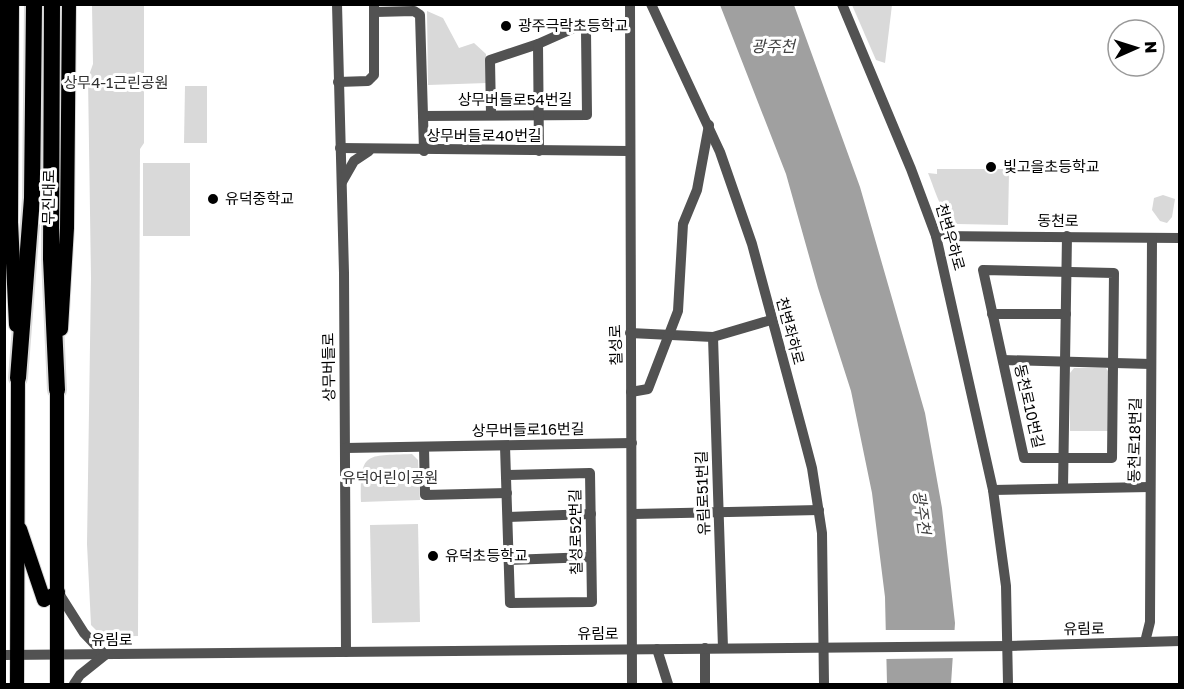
<svg xmlns="http://www.w3.org/2000/svg" width="1184" height="689" viewBox="0 0 1184 689" font-family="'Golos Text','Noto Sans KR',sans-serif">
	<style>
		.green { fill: #d9d9d9 }
		.water { fill: #a0a0a0 }
		.pier { fill: #fff }
		.lines { fill: none; stroke-linecap: round; stroke-linejoin: round }
		.major-casing { stroke: #dbdbdb; stroke-width: 16 }
		.highway-casing { stroke: #dbdbdb; stroke-width: 20 }
		.minor { stroke: #525252; stroke-width: 10 }
		.major { stroke: #000; stroke-width: 14 }
		.highway { stroke: #000; stroke-width: 16 }
		.poi-dot { fill: #000; stroke: #fff; stroke-width: 2 }
		.labels { text-anchor: middle; stroke-width: 6; stroke-linejoin: round; paint-order: stroke }
		.poi-label { font-size: 15px; fill: #000; stroke: #fff; text-anchor: start }
		.park-label { font-size: 15px; fill: #303030; stroke: #fff }
		.street-label { font-size: 15px; fill: #000; stroke: #fff }
		.water-label { font-size: 16px; font-style: italic; fill: #414141; stroke: #fff }
	</style>
	<rect width="100%" height="100%" fill="#fff"/>
	<g class="green">
		<polygon points="92,5 144,5 144,143 140,149 138,636 103,637 91,625 87,544 91,278 88,78 93,64"/>
		<polygon points="852,5 892,5 885,63 876,60"/>
		<polygon points="427,11 443,18 459,48 474,43 486,54 487,83 428,85"/>
		<polygon points="185,86 207,86 207,143 184,143"/>
		<rect x="143" y="163" width="47" height="73"/>
		<path d="M937,169H1007L1009,172L1008,225L957,224C940,213 936,192 928,173L937,174Z"/>
		<polygon points="1163,195 1175,199 1172,217 1167,223 1160,221 1152,210 1154,198"/>
		<polygon points="1074,368 1106,368 1108,371 1108,431 1070,431 1070,373"/>
		<path d="M412,454L418,460L420,500L361,502C360,451 365,456 412,454Z"/>
		<polygon points="418,524 420,622 372,623 370,525"/>
	</g>
	<polygon class="water" points="720,5 794,5 860,187 925,413 942,508 955,623 951,684 887,684 885,597 872,493 851,391 818,288 786,174"/>
	<polygon class="pier" points="883,630 958,630 956,658 885,659"/>
	<g class="lines">
		<defs>
			<g id="major">
				<polyline points="12,4 11,222 16,325"/>
				<polyline points="61,329 67,228 69,4"/>
				<polyline points="20,529 44,600 58,592"/>
				<polyline points="17,684 18,369"/>
				<polyline points="57,684 57,381"/>
			</g>
			<g id="highway">
				<polyline points="52,4 51,259 57,390"/>
				<polyline points="18,378 32,198 34,4"/>
			</g>
		</defs>
		<use href="#major" class="major-casing"/>
		<use href="#highway" class="highway-casing"/>
		<g class="minor">
			<polyline points="337,4 344,273 346,652"/>
			<polyline points="630,4 632,684"/>
			<polyline points="651,4 720,152 752,244 802,430 812,468 822,533 824,684"/>
			<polyline points="842,4 911,169 936,236 993,490 1006,586 1008,684"/>
			<polyline points="375,12 414,11 420,15 423,116 587,115 586,31 583,24 538,44 490,60 491,114"/>
			<polyline points="538,44 539,151"/>
			<polyline points="338,82 368,81 374,75 374,4"/>
			<polyline points="423,116 424,151"/>
			<polyline points="340,148 629,151"/>
			<polyline points="342,182 354,161 369,151"/>
			<polyline points="936,236 1180,238"/>
			<polygon points="983,270 1114,273 1112,458 1024,458"/>
			<polyline points="992,314 1066,314"/>
			<polyline points="630,333 713,337 771,320"/>
			<polyline points="713,337 723,648"/>
			<polyline points="1003,360 1151,364"/>
			<polyline points="631,392 648,389 678,311 683,224 697,190 709,125"/>
			<polyline points="505,446 510,603 592,602 590,473 506,475"/>
			<polyline points="424,447 425,495 507,493"/>
			<polyline points="345,448 632,443"/>
			<polyline points="1063,488 1067,236"/>
			<polyline points="993,490 1150,487"/>
			<polyline points="633,514 819,510"/>
			<polyline points="508,517 591,514"/>
			<polyline points="509,560 591,557"/>
			<polyline points="58,592 84,633 105,655"/>
			<polyline points="1145,642 1150,622 1152,238"/>
			<polyline points="705,648 705,684"/>
			<polyline points="657,649 668,684"/>
			<polyline points="4,655 1009,646 1180,641"/>
			<polyline points="74,684 80,675 105,655"/>
		</g>
		<use href="#major" class="major"/>
		<use href="#highway" class="highway"/>
	</g>
	<g class="poi-dot">
		<circle cx="506" cy="26" r="6"/>
		<circle cx="991" cy="167" r="6"/>
		<circle cx="213" cy="199" r="6"/>
		<circle cx="433" cy="556" r="6"/>
	</g>
	<g class="labels">
		<g class="poi-label">
			<text x="518" y="31">광주극락초등학교</text>
			<text x="1003" y="172">빛고을초등학교</text>
			<text x="225" y="204">유덕중학교</text>
			<text x="445" y="561">유덕초등학교</text>
		</g>
		<g class="park-label">
			<text x="116" y="88">상무4-1근린공원</text>
			<text x="390" y="483">유덕어린이공원</text>
		</g>
		<g class="street-label">
			<text x="515" y="105">상무버들로54번길</text>
			<text x="484" y="141">상무버들로40번길</text>
			<text transform="translate(49 197) rotate(-89)" y="5">무진대로</text>
			<text transform="translate(1058 221) rotate(1)" y="5">동천로</text>
			<text transform="translate(950 237) rotate(74)" y="5">천변우하로</text>
			<text transform="translate(790 331) rotate(75)" y="5">천변좌하로</text>
			<text transform="translate(616 345) rotate(-92)" y="5">칠성로</text>
			<text transform="translate(329 367) rotate(-91)" y="5">상무버들로</text>
			<text transform="translate(1029 406) rotate(77)" y="5">동천로10번길</text>
			<text transform="translate(528 430) rotate(-1)" y="5">상무버들로16번길</text>
			<text transform="translate(1135 440) rotate(-89)" y="5">동천로18번길</text>
			<text transform="translate(703 493) rotate(-92)" y="5">유림로51번길</text>
			<text transform="translate(576 532) rotate(-91)" y="5">칠성로52번길</text>
			<text transform="translate(1084 629) rotate(-1)" y="5">유림로</text>
			<text x="598" y="639">유림로</text>
			<text x="112" y="645">유림로</text>
		</g>
		<g class="water-label">
			<text x="773" y="52">광주천</text>
			<text transform="translate(922 512) rotate(82)" y="6">광주천</text>
		</g>
	</g>
	<rect width="1184" height="689" fill="none" stroke="#000000" stroke-width="12"/>
	<g transform="translate(1136 48) rotate(87)"><circle r="28" fill="#ffffff" stroke="#999999" stroke-width="1.5"/>
	<path d="M0-4.5L10 22L0 15L-10 22Z" fill="#000000"/>
	<text y="-9" font-size="16" font-weight="bold" text-anchor="middle" fill="#000000">N</text>
	</g>
</svg>
